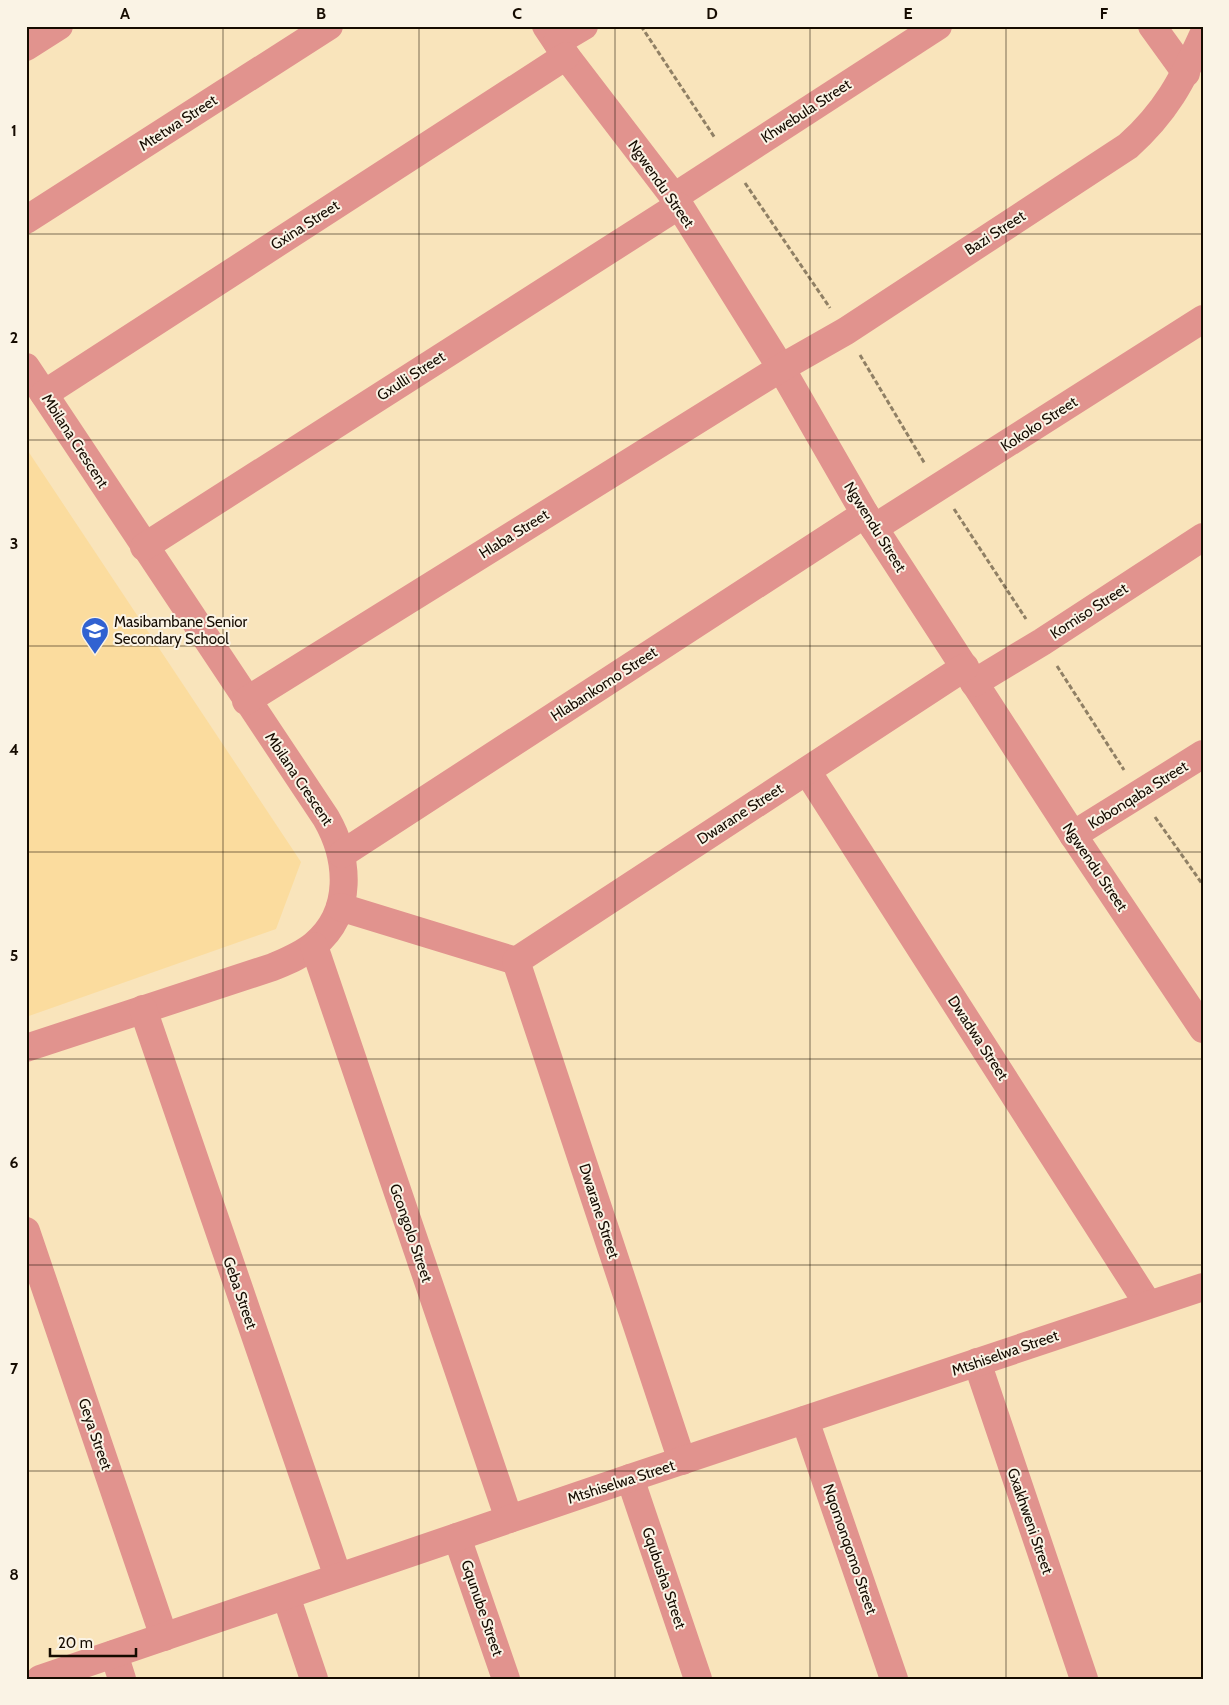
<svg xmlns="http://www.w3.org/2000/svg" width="1229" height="1705" viewBox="0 0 1229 1705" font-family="Cabin,sans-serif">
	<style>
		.built { fill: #fbdc9e }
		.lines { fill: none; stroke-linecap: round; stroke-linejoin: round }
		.path { stroke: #908065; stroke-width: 3; stroke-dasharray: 5 2.5; stroke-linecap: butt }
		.minor { stroke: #e1938e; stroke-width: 28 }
		.grid { fill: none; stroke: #150b00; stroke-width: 1; stroke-opacity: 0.55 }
		.labels { text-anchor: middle; stroke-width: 4; stroke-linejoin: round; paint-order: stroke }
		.street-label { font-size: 15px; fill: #150b00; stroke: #faf3e5 }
		.poi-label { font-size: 15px; fill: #150b00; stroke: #faf3e5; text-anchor: start }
		.neatline { fill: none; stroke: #150b00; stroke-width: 2 }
		.grid-label { font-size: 16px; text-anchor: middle; font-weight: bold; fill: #150b00 }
	</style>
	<rect width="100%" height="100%" fill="#f9e4bb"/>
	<polygon class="built" points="26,448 301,862 276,929 26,1017"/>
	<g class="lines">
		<g class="path">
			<polyline points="641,26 715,138"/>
			<polyline points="745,183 830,308"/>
			<polyline points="860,355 925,464"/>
			<polyline points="954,509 1026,619"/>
			<polyline points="1057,666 1124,770"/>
			<polyline points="1155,817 1203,885"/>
		</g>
		<g class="minor">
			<polyline points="546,26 566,56 674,197 781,368 865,514 1073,835 1203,1029"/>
			<polyline points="1152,26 1186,73"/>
			<polyline points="557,42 584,26"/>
			<polyline points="26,47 59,26"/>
			<polyline points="674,197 938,26"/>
			<polyline points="26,220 329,26"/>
			<path d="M26,367L326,818C349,858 354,912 314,945C302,955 287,961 273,967L26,1048"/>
			<polyline points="44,394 566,56"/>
			<polyline points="874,528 1203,319"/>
			<polyline points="144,547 678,206"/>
			<polyline points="974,683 1042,642 1203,537"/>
			<path d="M246,701L781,368L846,331L1128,146C1166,112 1182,81 1203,35"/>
			<polyline points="807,771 1148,1304"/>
			<polyline points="1073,835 1203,754"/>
			<polyline points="342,854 865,514"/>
			<polyline points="340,907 516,961"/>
			<polyline points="314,946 509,1519"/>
			<polyline points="143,1009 338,1577"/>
			<polyline points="26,1231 164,1637"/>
			<polyline points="977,1362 1084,1679"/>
			<polyline points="805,1420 894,1679"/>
			<polyline points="682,1461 516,961 965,667"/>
			<polyline points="630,1478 698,1679"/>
			<polyline points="457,1537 506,1679"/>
			<polyline points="286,1596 314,1679"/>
			<polyline points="114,1654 122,1679"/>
			<polyline points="40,1679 630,1478 1203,1287"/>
		</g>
	</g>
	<path class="grid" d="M223,26V1679M419,26V1679M615,26V1679M810,26V1679M1006,26V1679M26,234H1203M26,440H1203M26,646H1203M26,852H1203M26,1059H1203M26,1265H1203M26,1471H1203"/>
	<defs>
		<symbol id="school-pin" viewBox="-11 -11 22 30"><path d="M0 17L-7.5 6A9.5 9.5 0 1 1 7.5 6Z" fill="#3162d1" stroke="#faf3e5"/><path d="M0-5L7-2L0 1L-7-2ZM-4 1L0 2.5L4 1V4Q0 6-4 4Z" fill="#fff"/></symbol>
	</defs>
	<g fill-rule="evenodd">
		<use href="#school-pin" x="79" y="615" width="32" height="43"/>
	</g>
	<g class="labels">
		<g class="street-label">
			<text transform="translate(806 111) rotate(-33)" y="5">Khwebula Street</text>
			<text transform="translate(178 123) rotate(-33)" y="5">Mtetwa Street</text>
			<text transform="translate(661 184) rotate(55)" y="5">Ngwendu Street</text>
			<text transform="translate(305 225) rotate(-33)" y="5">Gxina Street</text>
			<text transform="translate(995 233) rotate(-33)" y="5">Bazi Street</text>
			<text transform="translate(411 376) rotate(-33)" y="5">Gxulli Street</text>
			<text transform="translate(1039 424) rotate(-33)" y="5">Kokoko Street</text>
			<text transform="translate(75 441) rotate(57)" y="5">Mbilana Crescent</text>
			<text transform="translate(875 527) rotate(58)" y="5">Ngwendu Street</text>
			<text transform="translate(514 534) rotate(-32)" y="5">Hlaba Street</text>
			<text transform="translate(1089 611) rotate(-33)" y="5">Komiso Street</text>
			<text transform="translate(604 684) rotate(-33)" y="5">Hlabankomo Street</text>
			<text transform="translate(299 779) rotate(56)" y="5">Mbilana Crescent</text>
			<text transform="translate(1138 795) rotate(-32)" y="5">Kobonqaba Street</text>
			<text transform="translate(740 814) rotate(-33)" y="5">Dwarane Street</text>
			<text transform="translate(1095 867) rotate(56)" y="5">Ngwendu Street</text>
			<text transform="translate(978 1038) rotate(57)" y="5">Dwadwa Street</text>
			<text transform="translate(599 1211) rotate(72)" y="5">Dwarane Street</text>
			<text transform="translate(411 1233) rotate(71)" y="5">Gcongolo Street</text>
			<text transform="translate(240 1293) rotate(71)" y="5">Geba Street</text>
			<text transform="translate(1005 1353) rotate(-19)" y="5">Mtshiselwa Street</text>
			<text transform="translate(95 1434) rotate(71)" y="5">Geya Street</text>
			<text transform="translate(621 1482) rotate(-18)" y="5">Mtshiselwa Street</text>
			<text transform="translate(1030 1521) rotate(71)" y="5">Gxakhweni Street</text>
			<text transform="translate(850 1549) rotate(71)" y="5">Nqomonqomo Street</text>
			<text transform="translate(664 1578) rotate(71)" y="5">Gqubusha Street</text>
			<text transform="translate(482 1608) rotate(71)" y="5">Gqunube Street</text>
		</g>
		<g class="poi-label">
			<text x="114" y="627">Masibambane Senior<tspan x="114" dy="17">Secondary School</tspan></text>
		</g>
	</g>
	<rect width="1229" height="1705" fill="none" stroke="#faf3e5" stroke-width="55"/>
	<path d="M50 1648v8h86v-8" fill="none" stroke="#150b00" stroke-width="2.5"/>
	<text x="58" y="1648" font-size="15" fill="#150b00" stroke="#faf3e5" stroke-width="4" paint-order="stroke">20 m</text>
	<rect x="28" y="28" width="1174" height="1650" class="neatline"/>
	<g class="grid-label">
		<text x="125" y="19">A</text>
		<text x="321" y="19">B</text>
		<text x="517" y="19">C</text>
		<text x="712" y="19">D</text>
		<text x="908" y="19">E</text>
		<text x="1104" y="19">F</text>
		<text x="14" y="136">1</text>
		<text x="14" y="343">2</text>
		<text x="14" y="549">3</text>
		<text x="14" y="755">4</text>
		<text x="14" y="961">5</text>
		<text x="14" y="1168">6</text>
		<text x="14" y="1374">7</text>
		<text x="14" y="1580">8</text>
	</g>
</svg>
